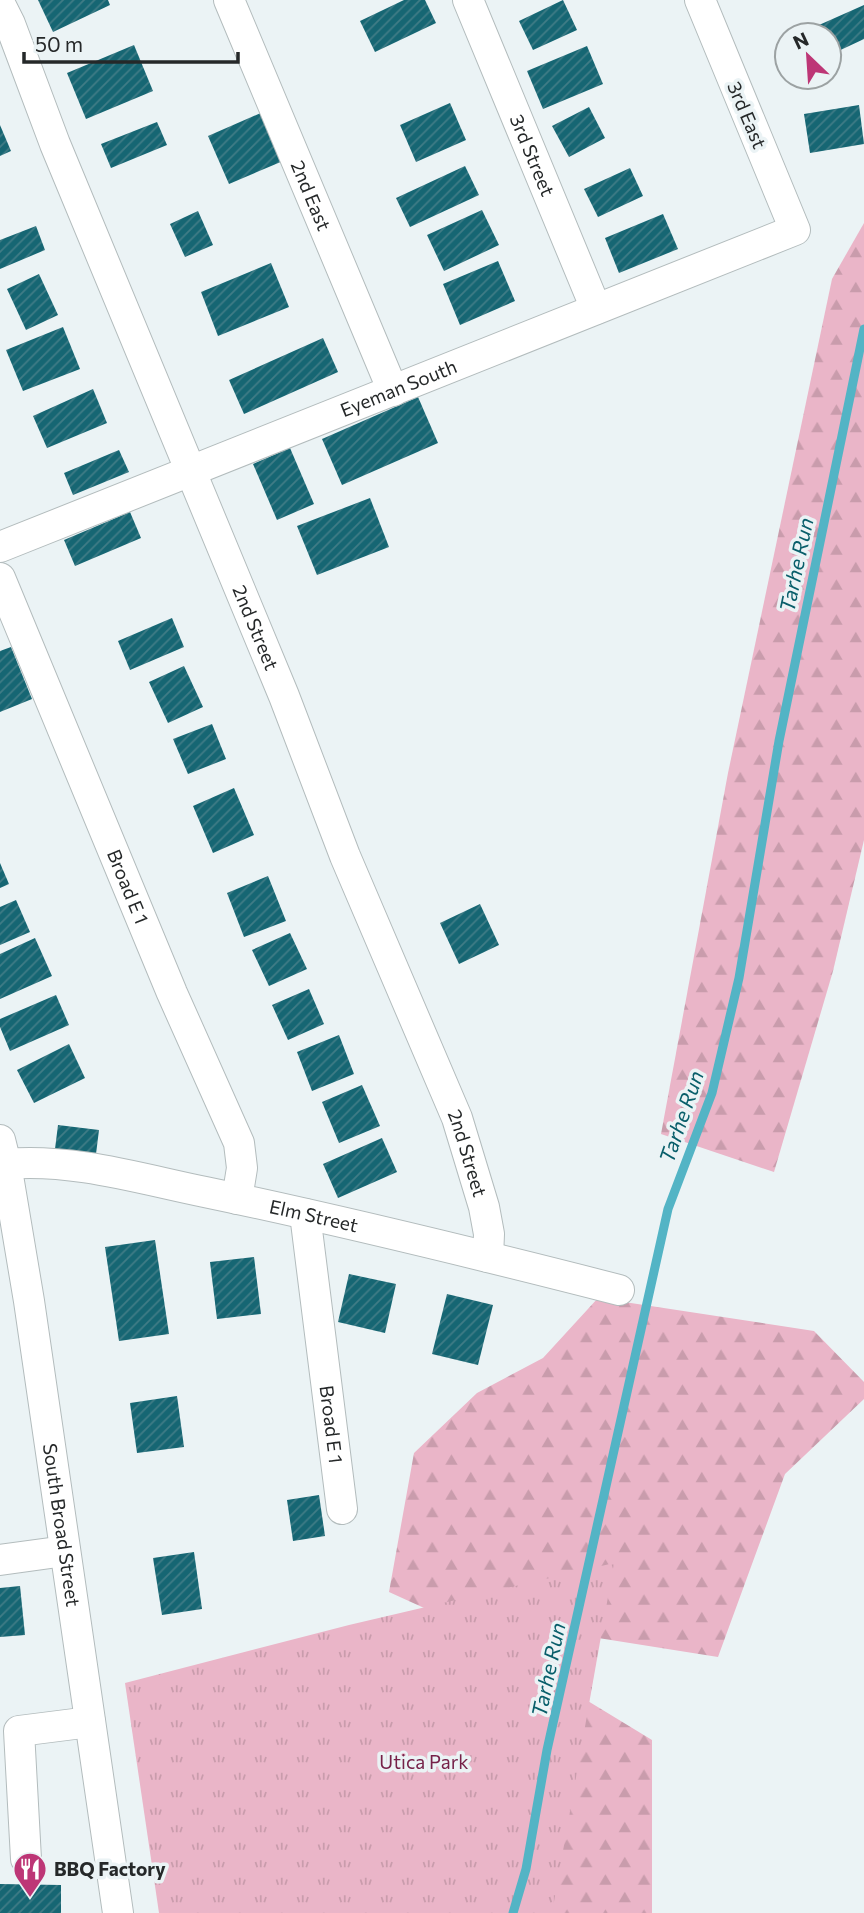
<svg xmlns="http://www.w3.org/2000/svg" width="864" height="1913" viewBox="0 0 864 1913" font-family="Commissioner,sans-serif">
	<style>
		.forest { fill: url(#forest-firs) }
		.park { fill: url(#park-tufts) }
		.lines { fill: none; stroke-linecap: round; stroke-linejoin: round }
		.stream { stroke: #53b4c5; stroke-width: 9 }
		.building { fill: url(#building-hatch) }
		.minor-casing { stroke: #b3bcbd; stroke-width: 32 }
		.minor { stroke: #fff; stroke-width: 30 }
		.labels { text-anchor: middle; stroke-width: 7; stroke-linejoin: round; paint-order: stroke }
		.street-label { font-size: 19px; fill: #252829; stroke: #ebf3f5 }
		.park-label { font-size: 19px; fill: #762149; stroke: #ebf3f5 }
		.poi-label { font-size: 19px; font-weight: bold; fill: #252829; stroke: #ebf3f5; text-anchor: start }
		.water-label { font-size: 21px; font-style: italic; fill: #085e6a; stroke: #ebf3f5 }
	</style>
	<defs>
		<pattern id="forest-firs" width="22" height="20" patternUnits="userSpaceOnUse" patternTransform="scale(1.75)"><rect width="22" height="20" fill="#eab5c8"/><path d="M5 1l3.5 6h-7zM16 11l3.5 6h-7z" fill="#c99cac"/></pattern>
		<pattern id="park-tufts" width="24" height="20" patternUnits="userSpaceOnUse" patternTransform="scale(1.75)"><rect width="24" height="20" fill="#eab5c8"/><path d="M3 7l-1-3M5 7V3M7 7l1-3M15 17l-1-3M17 17v-4M19 17l1-3" fill="none" stroke="#c99cac"/></pattern>
		<pattern id="building-hatch" width="6" height="6" patternUnits="userSpaceOnUse" patternTransform="scale(1.75)"><rect width="6" height="6" fill="#166673"/><path d="M-1 1l2-2M0 6l6-6M5 7l2-2" fill="none" stroke="#407c86"/></pattern>
	</defs>
	<rect width="100%" height="100%" fill="#ebf3f5"/>
	<g class="forest">
		<polygon points="864,223 864,840 833,971 774,1172 661,1134 728,773 832,279"/>
		<polygon points="598,1298 814,1331 864,1382 864,1399 785,1474 718,1657 573,1634 555,1681 652,1740 652,1913 441,1913 501,1643 389,1592 414,1453 477,1393 543,1358"/>
	</g>
	<polygon class="park" points="614,1563 552,1913 159,1913 125,1683 349,1625"/>
	<g class="lines">
		<polyline class="stream" points="513,1913 526,1869 547,1750 668,1209 712,1093 739,978 779,741 864,329"/>
	</g>
	<g class="building">
		<polygon points="38,0 108,0 110,5 53,32"/>
		<polygon points="404,0 425,0 436,23 375,52 360,21"/>
		<polygon points="563,0 577,30 533,50 519,21"/>
		<polygon points="864,5 864,39 832,54 829,47 829,35 824,35 819,25"/>
		<polygon points="134,45 153,91 86,119 67,73"/>
		<polygon points="587,46 603,84 543,109 527,71"/>
		<polygon points="450,103 466,140 416,162 400,125"/>
		<polygon points="859,105 864,144 810,153 804,114"/>
		<polygon points="589,107 605,138 569,157 552,126"/>
		<polygon points="263,112 283,161 229,184 208,136"/>
		<polygon points="157,122 167,145 111,168 101,144"/>
		<polygon points="0,125 11,151 0,156"/>
		<polygon points="465,166 479,195 410,227 396,198"/>
		<polygon points="630,168 643,196 598,217 584,189"/>
		<polygon points="482,210 499,245 444,271 427,235"/>
		<polygon points="198,211 213,245 185,257 170,224"/>
		<polygon points="663,214 678,249 619,273 605,238"/>
		<polygon points="36,226 45,250 0,269 0,240"/>
		<polygon points="498,261 515,301 460,325 443,284"/>
		<polygon points="271,263 289,307 218,336 201,292"/>
		<polygon points="39,274 58,315 26,330 7,289"/>
		<polygon points="63,327 80,369 23,391 6,350"/>
		<polygon points="323,338 338,372 244,414 229,380"/>
		<polygon points="93,389 107,423 47,448 33,416"/>
		<polygon points="418,397 438,443 342,485 322,439"/>
		<polygon points="290,448 314,504 277,520 253,464"/>
		<polygon points="119,450 129,472 73,495 64,473"/>
		<polygon points="370,498 389,547 317,575 297,526"/>
		<polygon points="130,512 141,538 75,566 64,540"/>
		<polygon points="172,618 184,647 130,670 118,641"/>
		<polygon points="11,647 32,699 0,712 0,651"/>
		<polygon points="184,666 203,707 168,723 149,682"/>
		<polygon points="212,724 226,759 188,774 173,739"/>
		<polygon points="234,788 254,835 213,853 193,806"/>
		<polygon points="0,863 9,884 0,888"/>
		<polygon points="268,876 286,921 244,937 227,893"/>
		<polygon points="16,900 30,932 0,945 0,907"/>
		<polygon points="480,904 499,945 459,964 440,923"/>
		<polygon points="290,933 307,969 269,986 252,950"/>
		<polygon points="35,938 52,976 0,999 0,954"/>
		<polygon points="309,989 324,1024 288,1040 272,1005"/>
		<polygon points="56,995 69,1025 10,1051 0,1027 0,1019"/>
		<polygon points="339,1035 354,1074 312,1091 297,1052"/>
		<polygon points="69,1044 85,1078 34,1103 17,1070"/>
		<polygon points="362,1085 380,1126 339,1143 322,1102"/>
		<polygon points="58,1125 99,1130 96,1154 55,1149"/>
		<polygon points="382,1138 397,1172 338,1198 323,1164"/>
		<polygon points="155,1240 169,1334 119,1341 105,1247"/>
		<polygon points="254,1257 261,1314 217,1319 210,1262"/>
		<polygon points="349,1274 396,1284 385,1333 338,1322"/>
		<polygon points="447,1294 493,1305 478,1365 432,1354"/>
		<polygon points="177,1396 184,1447 137,1453 130,1403"/>
		<polygon points="319,1495 325,1536 293,1541 287,1500"/>
		<polygon points="194,1552 202,1609 162,1615 153,1558"/>
		<polygon points="20,1586 25,1635 0,1637 0,1588"/>
		<polygon points="0,1884 61,1885 61,1913 0,1913"/>
	</g>
	<g class="lines">
		<defs>
			<g id="minor">
				<path id="s1" d="M229,0L393,391"/>
				<path id="s2" d="M468,0L596,309"/>
				<path id="s3" d="M0,4L10,24L55,144L284,696L345,856L457,1118L484,1207L489,1234L488,1257"/>
				<path id="s4" d="M0,547L795,230L700,0"/>
				<path id="s5" d="M0,578L172,993L239,1143L242,1168L237,1199"/>
				<path id="s6" d="M0,1140L6,1164L29,1301L118,1913"/>
				<path id="s7" d="M6,1164C73,1158 141,1179 205,1192C344,1221 482,1255 619,1290"/>
				<path id="s8" d="M305,1214L342,1509"/>
				<polyline points="0,1560 65,1551"/>
				<polyline points="26,1859 19,1731 90,1722"/>
			</g>
		</defs>
		<use href="#minor" class="minor-casing"/>
		<use href="#minor" class="minor"/>
	</g>
	<defs>
		<symbol id="restaurant-pin" viewBox="-11 -11 22 30"><path d="M0 17L-7.5 6A9.5 9.5 0 1 1 7.5 6Z" fill="#bd3676" stroke="#ebf3f5"/><path d="M-5-6h1v4h1v-4h1v4h1v-4h1v5L-1.5 .5V6h-2V.5L-5-1ZM5-6V6H3V1.5H1.5Q1.5-4 5-6Z" fill="#fff"/></symbol>
	</defs>
	<g fill-rule="evenodd">
		<use href="#restaurant-pin" x="11" y="1850" width="38" height="52"/>
	</g>
	<g class="labels">
		<g class="street-label">
			<text transform="translate(747 115) rotate(67)" y="7">3rd East</text>
			<text dy="7" stroke="none"><textPath href="#s2" startOffset="168">3rd Street</textPath></text>
			<text dy="7" stroke="none"><textPath href="#s1" startOffset="212">2nd East</textPath></text>
			<text dy="7" stroke="none"><textPath href="#s4" startOffset="429">Eyeman South</textPath></text>
			<text dy="7" stroke="none"><textPath href="#s3" startOffset="674">2nd Street</textPath></text>
			<text dy="7" stroke="none"><textPath href="#s5" startOffset="334">Broad E 1</textPath></text>
			<text dy="7" stroke="none"><textPath href="#s3" startOffset="1241">2nd Street</textPath></text>
			<text dy="7" stroke="none"><textPath href="#s7" startOffset="313">Elm Street</textPath></text>
			<text dy="7" stroke="none"><textPath href="#s8" startOffset="212">Broad E 1</textPath></text>
			<text dy="7" stroke="none"><textPath href="#s6" startOffset="390">South Broad Street</textPath></text>
		</g>
		<g class="park-label">
			<text x="424" y="1769">Utica Park</text>
		</g>
		<g class="poi-label">
			<text x="54" y="1876">BBQ Factory</text>
		</g>
		<g class="water-label">
			<text transform="translate(797 565) rotate(-78)" y="7">Tarhe Run</text>
			<text transform="translate(682 1117) rotate(-71)" y="7">Tarhe Run</text>
			<text transform="translate(549 1670) rotate(-78)" y="7">Tarhe Run</text>
		</g>
	</g>
	<g transform="translate(808 56) rotate(335)"><circle r="33" fill="#ebf3f5" stroke="#9ca2a3" stroke-width="2"/>
	<path d="M0-5L12 26L0 18L-12 26Z" fill="#bd3676"/>
	<text y="-10" font-size="19" font-weight="bold" text-anchor="middle" fill="#252829">N</text>
	</g>
	<path d="M24 52v10h214v-10" fill="none" stroke="#252829" stroke-width="3.5"/>
	<text x="35" y="52" font-size="21" fill="#252829" stroke="#ebf3f5" stroke-width="5" paint-order="stroke">50 m</text>
</svg>
